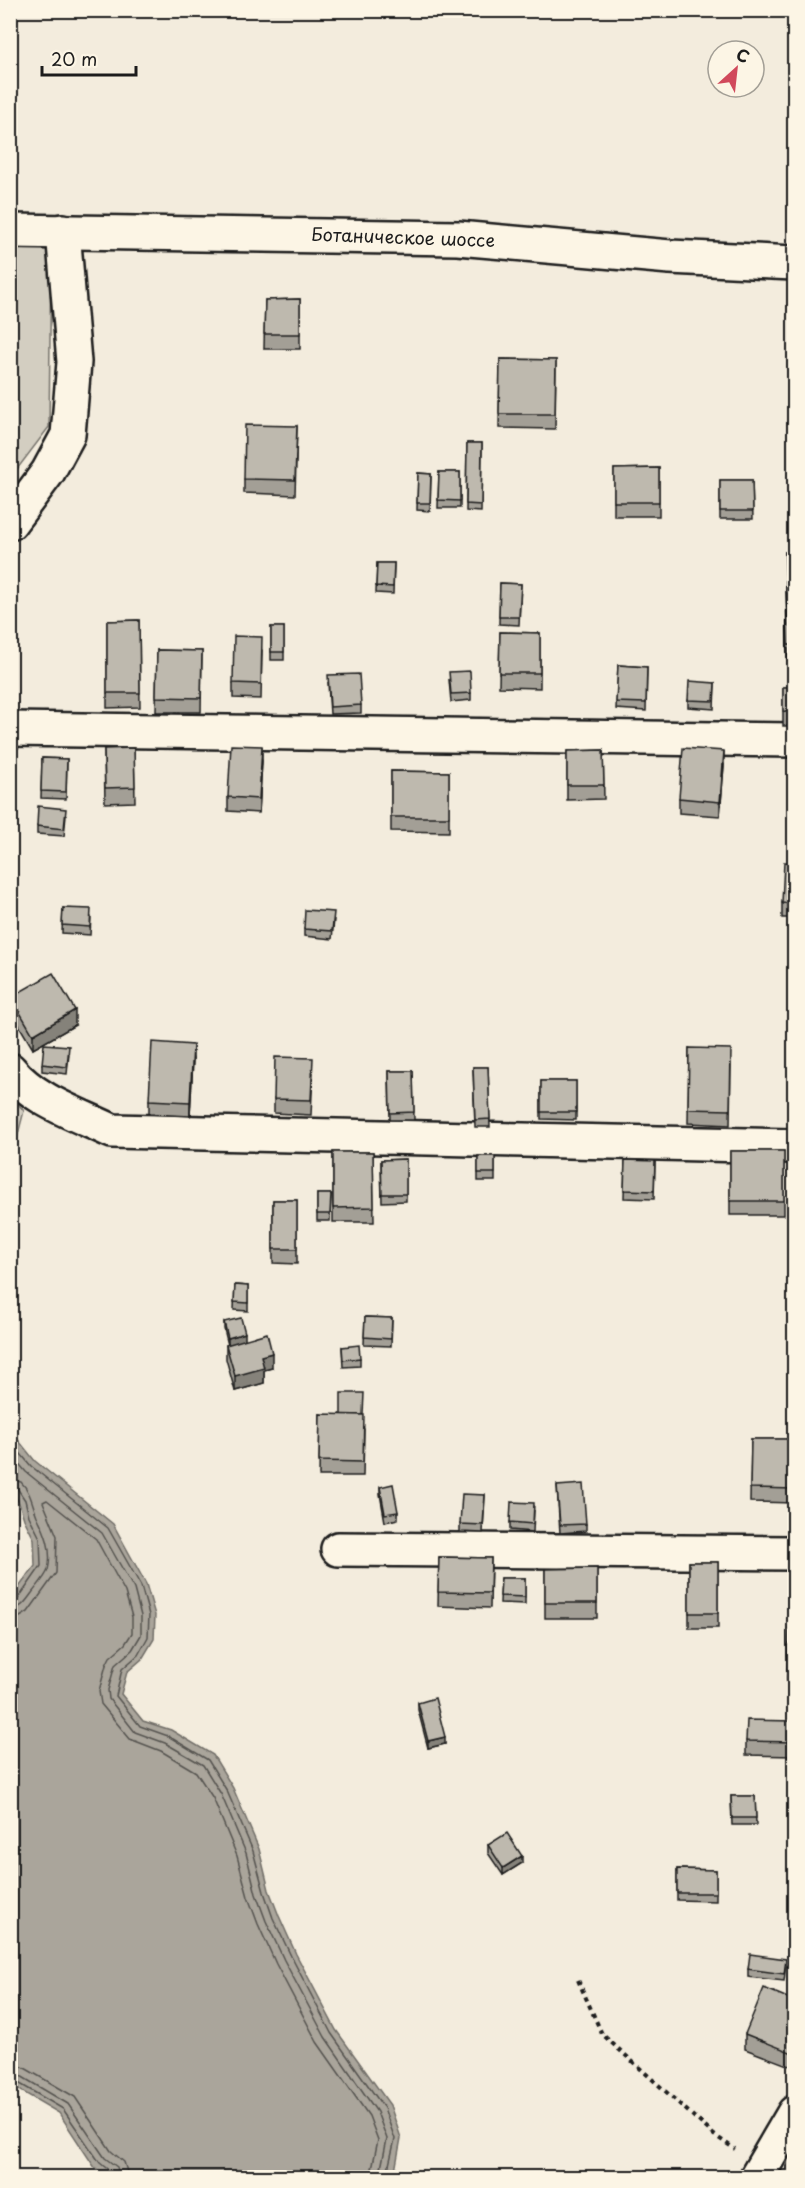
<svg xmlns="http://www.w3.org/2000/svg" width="805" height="2188" viewBox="0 0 805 2188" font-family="'Playpen Sans',sans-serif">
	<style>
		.green { fill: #d3cec1; stroke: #78756e; stroke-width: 1.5 }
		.water { fill: #aaa59b; stroke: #716e68; stroke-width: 1.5 }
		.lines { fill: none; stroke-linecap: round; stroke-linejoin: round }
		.shore { stroke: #55534f; stroke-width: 1.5 }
		.minor-casing { stroke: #1c1c1c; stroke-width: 38 }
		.path { stroke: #1c1c1c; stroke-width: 4; stroke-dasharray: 4.5 4.5; stroke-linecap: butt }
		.minor { stroke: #fcf5e5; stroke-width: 33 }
		.wall { fill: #a39f96; stroke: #1c1c1c; stroke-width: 1.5 }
		.shaded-wall { fill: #85827a; stroke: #1c1c1c; stroke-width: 1.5 }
		.building { fill: #beb9ae; stroke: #1c1c1c; stroke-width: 1.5 }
		.labels { text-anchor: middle; stroke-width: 5; stroke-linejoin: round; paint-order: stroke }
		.street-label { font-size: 18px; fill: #1c1c1c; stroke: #fcf5e5 }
	</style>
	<rect width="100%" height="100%" fill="#f3ecdd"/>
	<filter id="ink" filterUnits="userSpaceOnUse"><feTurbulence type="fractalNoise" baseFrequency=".0167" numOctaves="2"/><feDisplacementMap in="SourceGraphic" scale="12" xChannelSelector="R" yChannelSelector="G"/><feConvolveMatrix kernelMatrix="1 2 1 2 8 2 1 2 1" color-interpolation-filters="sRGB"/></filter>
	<g filter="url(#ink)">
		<g class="green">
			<polygon points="11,244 51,244 49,427 11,477"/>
			<polygon points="11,1096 24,1111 11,1161"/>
		</g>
		<polygon class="water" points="11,1431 35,1461 113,1524 146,1584 155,1615 154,1639 142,1659 127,1672 121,1694 143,1721 171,1730 213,1755 233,1788 259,1849 269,1890 279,1916 296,1954 336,2030 390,2105 401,2138 395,2171 391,2177 110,2177 95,2168 59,2113 11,2085 10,1603 13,1595 35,1566 34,1539 24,1519 19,1503 11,1488"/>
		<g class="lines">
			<g class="shore">
				<polyline points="10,1441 31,1466 108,1528 141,1586 149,1615 148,1637 138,1655 122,1669 116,1696 140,1726 168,1736 208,1760 227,1791 253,1851 264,1892 273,1918 291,1956 331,2033 384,2108 395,2139 386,2178"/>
				<polyline points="10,1453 26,1472 102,1533 134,1589 141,1616 141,1635 132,1650 115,1665 108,1690 109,1699 135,1732 165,1743 203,1765 221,1794 246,1853 256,1894 266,1921 284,1960 325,2037 377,2112 387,2139 379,2178"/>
				<path d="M10,1479L21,1482C31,1492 32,1504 37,1516C45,1532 53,1550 48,1570C45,1578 37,1586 32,1593C26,1601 22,1609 10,1609"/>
				<polyline points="10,1486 17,1488 25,1500 29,1516 40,1538 41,1566 18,1599 10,1602"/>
				<polyline points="10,1618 20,1617 28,1612 56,1573 57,1536 43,1502 47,1500 96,1539 125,1592 132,1617 132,1633 125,1644 110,1657 106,1665 99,1691 101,1704 130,1739 161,1751 196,1772 213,1798 237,1856 248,1897 258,1924 276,1964 317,2042 369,2116 378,2140 370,2178"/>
				<polyline points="10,2064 23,2067 75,2097 111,2151 124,2162 129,2178"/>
				<polyline points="10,2073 19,2075 68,2104 105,2158 117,2167 120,2178"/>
				<polyline points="10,2081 15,2081 63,2109 100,2163 111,2172 112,2178"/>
			</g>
			<defs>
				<g id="minor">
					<polyline points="10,231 458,238 670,257 794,263"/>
					<polyline points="10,523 48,472 68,435 74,362 63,231"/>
					<polyline points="10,729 794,740"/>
					<path d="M10,1070C35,1101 77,1114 112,1131L794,1146"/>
					<polyline points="338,1549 794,1553"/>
					<polyline points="756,2178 794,2113"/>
				</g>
			</defs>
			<use href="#minor" class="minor-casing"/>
			<polyline class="path" points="578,1980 602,2034 714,2135 735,2149"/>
			<use href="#minor" class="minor"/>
		</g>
		<g class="wall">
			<polygon points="300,299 300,349 264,349 265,300"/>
			<polygon points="500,359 556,360 555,429 499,428"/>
			<polygon points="297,426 295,495 244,493 244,479"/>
			<polygon points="467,443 482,443 481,512 466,511"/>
			<polygon points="659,468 659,516 614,516 614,469"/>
			<polygon points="439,472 460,472 460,508 438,508"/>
			<polygon points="418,473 431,474 430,511 417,510"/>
			<polygon points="720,480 752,480 753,519 720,519"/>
			<polygon points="785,552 795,552 795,665 788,665"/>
			<polygon points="377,563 394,563 393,594 376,593"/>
			<polygon points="500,583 521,584 519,625 499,624"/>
			<polygon points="139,620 140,707 107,708 107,621"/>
			<rect x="271" y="627" width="13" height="33"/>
			<polygon points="500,632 540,633 540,688 499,687"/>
			<polygon points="157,650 202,651 201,712 156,712"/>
			<polygon points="262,651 261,699 233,698 233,683"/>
			<polygon points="618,665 647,667 646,711 616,709"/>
			<polygon points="449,680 471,693 471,700 451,702"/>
			<polygon points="328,683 361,705 361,713 330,714"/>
			<polygon points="715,683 714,709 688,707 688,700"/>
			<rect x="783" y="687" width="12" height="39"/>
			<polygon points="134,748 135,802 105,803 104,749"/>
			<polygon points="603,750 604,799 567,800 567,751"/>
			<polygon points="42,758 67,759 66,799 41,798"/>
			<polygon points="262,761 259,813 228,811 228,797"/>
			<polygon points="724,765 720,816 679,813 679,798"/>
			<polygon points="391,771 449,772 449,832 391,831"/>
			<polygon points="66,816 64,836 37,834 37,826"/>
			<polygon points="795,862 795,918 782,918 782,903"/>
			<polygon points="63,908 91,917 90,935 62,933"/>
			<polygon points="334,920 332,939 304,936 304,929"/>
			<polygon points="11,997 75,1025 33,1049 11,1012"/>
			<polygon points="689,1048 731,1063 730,1125 688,1123"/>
			<polygon points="69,1054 67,1074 42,1071 42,1064"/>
			<polygon points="193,1059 190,1116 149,1114 149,1100"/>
			<polygon points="473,1067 488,1067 490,1127 475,1127"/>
			<polygon points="389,1071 413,1071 414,1120 390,1120"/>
			<polygon points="313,1073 311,1115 274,1113 274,1099"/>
			<polygon points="541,1081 576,1081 576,1120 541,1119"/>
			<rect x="730" y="1151" width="54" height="64"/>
			<polygon points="333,1152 373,1152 374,1222 333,1222"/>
			<rect x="478" y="1156" width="17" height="25"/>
			<polygon points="406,1159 406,1201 382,1202 381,1160"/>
			<polygon points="625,1160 655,1161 654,1199 624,1198"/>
			<polygon points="317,1194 331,1194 330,1221 317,1221"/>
			<polygon points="273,1200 297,1200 297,1264 273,1263"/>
			<polygon points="235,1285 248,1286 248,1311 234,1310"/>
			<polygon points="365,1317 392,1318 391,1346 364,1345"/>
			<polygon points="224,1322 245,1340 272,1368 264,1370 264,1383 235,1391 226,1359 226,1345 228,1345 224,1329"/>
			<polygon points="342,1347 360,1358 360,1366 343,1367"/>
			<polygon points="320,1414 364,1429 363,1476 319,1476"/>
			<polygon points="751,1439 795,1439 794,1503 750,1502"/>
			<polygon points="557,1486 586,1524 586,1531 560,1533"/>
			<polygon points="380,1487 398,1512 398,1519 385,1522 380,1494"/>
			<polygon points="485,1495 483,1533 460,1532 460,1524"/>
			<polygon points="534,1511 533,1532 510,1530 510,1522"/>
			<polygon points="439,1557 491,1558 490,1608 438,1606"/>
			<rect x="689" y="1562" width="29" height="66"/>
			<polygon points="597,1568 597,1618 545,1618 545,1569"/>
			<polygon points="501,1578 525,1578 525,1604 500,1603"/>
			<polygon points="795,1627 795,1693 787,1693 787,1678"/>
			<polygon points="418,1703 445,1744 428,1748 418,1710"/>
			<polygon points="795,1721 795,1756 746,1755 746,1741"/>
			<polygon points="731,1796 755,1796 756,1825 732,1825"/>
			<polygon points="488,1845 522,1863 503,1875 488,1853"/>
			<polygon points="677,1869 716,1870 716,1901 677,1900"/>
			<polygon points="795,1957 795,1983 790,1982 790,1975"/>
			<polygon points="786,1966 784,1981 748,1977 748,1969"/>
			<polygon points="795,2001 795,2068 745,2049 745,2034"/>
		</g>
		<g class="shaded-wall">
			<polygon points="262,746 262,761 259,813 259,799"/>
			<polygon points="724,751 724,765 720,816 720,802"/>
			<polygon points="75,1010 75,1025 33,1049 33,1035"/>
			<polygon points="193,1045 193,1059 190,1116 190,1102"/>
			<polygon points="245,1333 245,1341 228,1345 228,1338"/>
			<polygon points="272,1353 272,1368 264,1370 264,1383 235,1391 235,1376 261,1356"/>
			<polygon points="445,1737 445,1744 428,1748 428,1741"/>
			<polygon points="522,1856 522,1863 503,1875 503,1868"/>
		</g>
		<g class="building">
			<polygon points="300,299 300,334 264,334 265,300"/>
			<polygon points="500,359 556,360 555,414 499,414"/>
			<polygon points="245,425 297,426 295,480 244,479"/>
			<polygon points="467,443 482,443 481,505 466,504"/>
			<polygon points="659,468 659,502 614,502 614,469"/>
			<polygon points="439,472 460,472 460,501 438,500"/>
			<polygon points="418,473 431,474 430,503 417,503"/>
			<polygon points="720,480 752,480 753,511 720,511"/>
			<polygon points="785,552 795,552 795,645 788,645"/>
			<polygon points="377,563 394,563 393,587 376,586"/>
			<polygon points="500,583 521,584 519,617 499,617"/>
			<polygon points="139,620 140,693 107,693 107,621"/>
			<rect x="271" y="627" width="13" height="25"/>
			<polygon points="500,632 540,633 540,673 499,673"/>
			<polygon points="234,636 262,637 261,684 233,683"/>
			<polygon points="157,650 202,651 201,698 156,697"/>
			<polygon points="618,665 647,667 646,703 616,702"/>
			<polygon points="470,671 471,693 451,694 449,672"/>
			<polygon points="359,674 361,705 330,707 328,675"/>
			<polygon points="689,681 715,683 714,701 688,700"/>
			<polygon points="783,687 795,687 795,712 783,711"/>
			<polygon points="231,745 262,746 259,799 228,797"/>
			<polygon points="134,748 135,787 105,788 104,749"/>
			<polygon points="683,748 724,751 720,802 679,798"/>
			<polygon points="603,750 604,785 567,785 567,751"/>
			<polygon points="42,758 67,759 66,792 41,791"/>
			<polygon points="391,771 449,772 449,817 391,817"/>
			<polygon points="38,806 66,809 64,829 37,826"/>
			<polygon points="784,862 795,862 795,904 782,903"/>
			<polygon points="63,908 91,909 90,927 62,925"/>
			<polygon points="305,910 334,912 332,931 304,929"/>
			<polygon points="53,973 75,1010 33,1035 11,997"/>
			<polygon points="152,1042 193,1045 190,1102 149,1100"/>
			<polygon points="44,1044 69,1046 67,1067 42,1064"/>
			<polygon points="689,1048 731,1049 730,1110 688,1109"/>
			<polygon points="275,1057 313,1058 311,1100 274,1099"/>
			<polygon points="473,1067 488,1067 490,1119 475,1120"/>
			<polygon points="389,1071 413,1071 414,1112 390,1113"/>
			<rect x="541" y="1081" width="35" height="31"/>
			<rect x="730" y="1151" width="54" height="50"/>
			<polygon points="333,1152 373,1152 374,1207 333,1208"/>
			<rect x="478" y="1156" width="17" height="17"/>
			<polygon points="406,1159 406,1194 382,1194 381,1160"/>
			<polygon points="625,1160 655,1161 654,1191 624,1190"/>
			<polygon points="317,1194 331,1194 330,1214 317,1214"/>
			<rect x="273" y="1200" width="24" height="49"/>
			<polygon points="235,1285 248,1286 248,1303 234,1302"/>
			<polygon points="365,1317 392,1318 391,1339 364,1337"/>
			<polygon points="241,1318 245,1333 228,1338 224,1322"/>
			<polygon points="267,1333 272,1353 261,1356 264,1368 235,1376 226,1345"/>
			<polygon points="359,1345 360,1358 343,1360 342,1347"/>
			<polygon points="341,1393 364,1393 363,1415 341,1415"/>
			<polygon points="320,1414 364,1415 363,1462 319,1461"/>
			<polygon points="751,1439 795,1439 794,1489 750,1488"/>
			<polygon points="393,1484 398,1512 385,1514 380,1487"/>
			<polygon points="583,1484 586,1524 560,1525 557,1486"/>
			<polygon points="462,1494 485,1495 483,1525 460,1524"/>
			<polygon points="511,1502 534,1503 533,1524 510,1522"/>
			<polygon points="439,1557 491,1558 490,1593 438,1592"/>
			<rect x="689" y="1562" width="29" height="51"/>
			<polygon points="597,1568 597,1603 545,1603 545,1569"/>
			<polygon points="501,1578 525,1578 525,1597 500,1596"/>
			<polygon points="789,1627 795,1627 795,1678 787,1678"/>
			<polygon points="435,1698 445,1737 428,1741 418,1703"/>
			<polygon points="747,1720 795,1721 795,1742 746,1741"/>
			<polygon points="731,1796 755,1796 756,1818 732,1818"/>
			<polygon points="507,1833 522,1856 503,1868 488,1845"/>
			<polygon points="677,1869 716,1870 716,1893 677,1893"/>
			<polygon points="750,1954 786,1959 784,1974 748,1969"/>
			<polygon points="794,1957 795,1957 795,1976 790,1975"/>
			<polygon points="764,1988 795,2001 795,2054 745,2034"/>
		</g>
	</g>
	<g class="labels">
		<g class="street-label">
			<text transform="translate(403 238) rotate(2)" y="6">Ботаническое шоссе</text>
		</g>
	</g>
	<rect width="805" height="2188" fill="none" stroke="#fcf5e5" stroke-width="36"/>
	<rect x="18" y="18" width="769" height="2152" fill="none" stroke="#1c1c1c" stroke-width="2" filter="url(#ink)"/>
	<g transform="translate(736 69) rotate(27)"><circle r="28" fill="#fcf5e5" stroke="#a29e95" stroke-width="1.5"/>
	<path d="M0-4.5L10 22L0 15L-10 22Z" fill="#d1495b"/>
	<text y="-9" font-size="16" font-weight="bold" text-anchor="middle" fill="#1c1c1c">С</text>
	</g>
	<path d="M42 66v9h94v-9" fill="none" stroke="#1c1c1c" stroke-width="3"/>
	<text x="51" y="66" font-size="18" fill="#1c1c1c" stroke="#fcf5e5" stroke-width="4.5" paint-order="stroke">20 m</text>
</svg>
